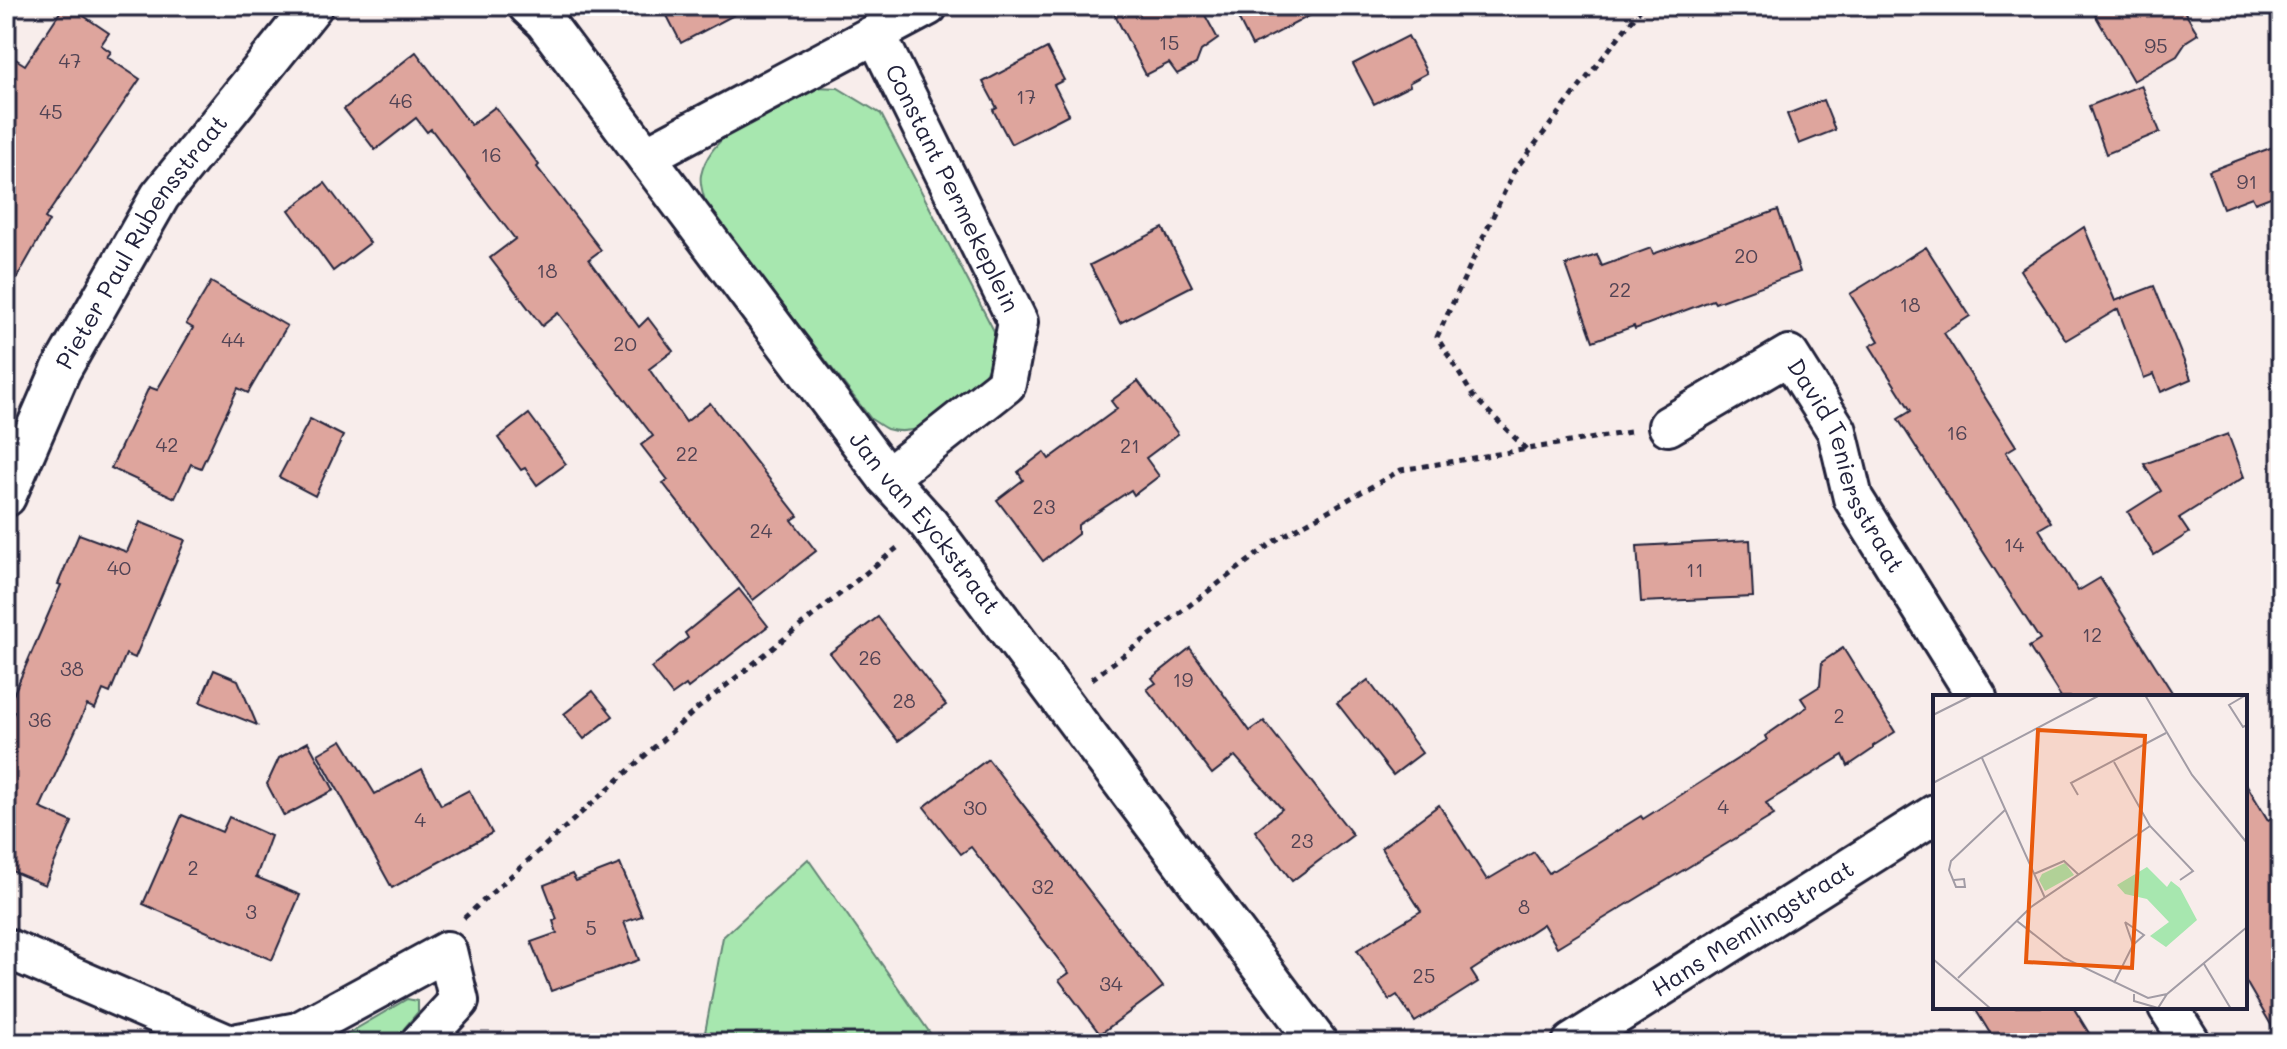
<svg xmlns="http://www.w3.org/2000/svg" width="2287" height="1049" viewBox="0 0 2287 1049" font-family="Mali,sans-serif">
	<style>
		.green { fill: #a7e7af; stroke: #648475; stroke-width: 2 }
		.building { fill: #dea59d; stroke: #22223b; stroke-width: 2 }
		.lines { fill: none; stroke-linecap: round; stroke-linejoin: round }
		.street-casing { stroke: #22223b; stroke-width: 44 }
		.path { stroke: #22223b; stroke-width: 5; stroke-dasharray: 6 6; stroke-linecap: butt }
		.street { stroke: #fff; stroke-width: 38 }
		.labels { text-anchor: middle; stroke-width: 6; stroke-linejoin: round; paint-order: stroke }
		.number-label { font-size: 20px; fill: #514354 }
		.street-label { font-size: 24px; fill: #22223b; stroke: #fff }
		.inset-road { fill: none; stroke: #a29ca5; stroke-width: 2 }
		.view { fill: #e8590c; fill-opacity: 0.15; stroke: #e8590c; stroke-width: 4 }
		.inset-edge { fill: none; stroke: #22223b; stroke-width: 4 }
	</style>
	<rect width="100%" height="100%" fill="#f8edeb"/>
	<filter id="ink" filterUnits="userSpaceOnUse"><feTurbulence type="fractalNoise" baseFrequency=".0125" numOctaves="2"/><feDisplacementMap in="SourceGraphic" scale="16" xChannelSelector="R" yChannelSelector="G"/><feConvolveMatrix kernelMatrix="1 2 1 2 8 2 1 2 1" color-interpolation-filters="sRGB"/></filter>
	<g filter="url(#ink)">
		<g class="green">
			<path d="M816,87L838,88L881,114L994,331C994,347 993,360 985,374C968,404 924,440 887,429C882,427 876,422 871,419L706,205C704,196 699,184 701,175C711,127 777,107 816,87Z"/>
			<polygon points="808,859 937,1043 703,1043 723,937"/>
			<polygon points="407,999 418,1001 418,1012 392,1043 332,1043"/>
		</g>
		<g class="building">
			<polygon points="64,6 69,6 109,33 101,45 111,52 107,57 140,79 45,218 49,221 6,297 6,53 25,65"/>
			<polygon points="662,6 751,6 681,43"/>
			<polygon points="1110,6 1200,6 1218,39 1201,51 1196,64 1177,74 1169,63 1146,75"/>
			<polygon points="1232,6 1328,6 1252,46"/>
			<polygon points="2090,6 2181,6 2198,34 2187,41 2177,56 2133,81"/>
			<polygon points="1408,36 1427,73 1409,83 1410,86 1374,104 1353,64"/>
			<polygon points="1047,48 1064,80 1054,85 1069,114 1011,144 993,110 997,108 983,82"/>
			<polygon points="416,52 471,125 495,107 539,165 537,167 601,250 589,259 639,327 648,318 673,351 649,369 686,422 710,403 798,516 792,520 816,551 753,600 663,483 668,480 641,445 653,436 558,313 542,326 490,258 515,239 431,129 427,132 416,118 375,150 344,109"/>
			<polygon points="2141,85 2160,132 2106,154 2089,106"/>
			<polygon points="1823,100 1835,130 1799,144 1787,114"/>
			<polygon points="2281,144 2281,193 2255,203 2252,197 2223,208 2209,171"/>
			<polygon points="325,183 370,243 333,271 289,210"/>
			<polygon points="1778,210 1800,272 1715,303 1713,300 1635,329 1634,326 1593,341 1566,265 1597,255 1602,266 1651,248 1653,254"/>
			<polygon points="2084,227 2115,301 2154,286 2191,379 2161,392 2154,374 2144,378 2118,309 2066,340 2020,270"/>
			<polygon points="1163,228 1192,286 1120,323 1090,265"/>
			<polygon points="1926,247 1970,316 1944,333 2016,446 2006,452 2051,522 2039,529 2078,591 2100,578 2175,697 2061,697 2029,647 2040,640 1898,419 1911,411 1870,346 1879,341 1850,294"/>
			<polygon points="211,282 287,326 248,393 238,388 201,468 191,464 175,498 111,468 149,387 157,390 193,328 186,324"/>
			<polygon points="1138,381 1178,434 1146,458 1159,476 1134,495 1131,490 1078,525 1078,534 1043,561 997,500 1023,480 1018,472 1044,452 1049,459 1117,409 1111,401"/>
			<polygon points="529,414 566,464 537,485 525,468 521,470 498,438"/>
			<polygon points="310,419 343,436 315,496 279,477"/>
			<polygon points="2228,434 2244,477 2179,518 2189,533 2154,555 2128,512 2161,491 2144,464"/>
			<polygon points="140,522 185,540 135,658 126,654 110,693 103,690 95,709 87,705 40,808 72,822 45,885 12,871 6,884 6,731 14,712 7,709 61,585 58,584 79,534 127,552"/>
			<polygon points="1750,540 1753,597 1641,602 1637,546"/>
			<polygon points="739,589 768,626 688,688 686,685 672,695 651,668 688,638 685,633"/>
			<polygon points="878,617 946,705 898,741 830,653"/>
			<polygon points="1190,648 1250,731 1264,721 1353,835 1292,881 1255,831 1282,809 1235,756 1212,774 1147,689 1156,683 1152,678"/>
			<polygon points="1843,648 1895,732 1873,746 1873,749 1848,766 1843,755 1766,803 1774,815 1557,947 1543,924 1471,971 1478,982 1415,1022 1397,995 1389,1000 1357,950 1421,911 1381,848 1439,805 1487,880 1534,852 1549,873 1641,816 1643,819 1767,740 1765,736 1807,707 1801,698 1820,686 1822,662"/>
			<polygon points="214,670 238,680 257,725 200,702"/>
			<polygon points="1368,680 1422,753 1393,775 1337,703"/>
			<polygon points="593,691 613,716 584,739 564,714"/>
			<polygon points="342,740 375,794 422,769 441,805 469,790 492,833 392,888 318,754"/>
			<polygon points="308,742 334,790 284,816 267,784 279,758"/>
			<polygon points="988,759 1163,987 1100,1034 1059,980 1069,973 971,847 961,854 924,807"/>
			<polygon points="2245,782 2268,820 2281,812 2281,1042 2245,980"/>
			<polygon points="182,815 222,832 229,817 271,836 256,877 300,895 272,960 143,904"/>
			<polygon points="620,864 642,916 624,922 639,960 551,991 531,942 557,933 553,921 557,919 544,885 572,874 576,881"/>
			<polygon points="1974,1007 2073,1007 2095,1043 1996,1043"/>
		</g>
		<g class="lines">
			<defs>
				<g id="street">
					<path id="s1" d="M528,6L545,22L887,478L928,523L1318,1043"/>
					<path id="s2" d="M876,34L1018,322L1006,384L887,478"/>
					<polyline points="646,156 928,6"/>
					<path id="s3" d="M1668,426L1789,355L1837,431L1853,498L1977,697"/>
					<path id="s4" d="M6,497L61,370L160,196L313,6"/>
					<polyline points="6,948 225,1043"/>
					<polyline points="2168,1007 2191,1043"/>
					<polyline points="239,1043 298,1032 447,951 459,1001 420,1043"/>
					<path id="s5" d="M1572,1043L1935,814"/>
				</g>
			</defs>
			<use href="#street" class="street-casing"/>
			<g class="path">
				<polyline points="1526,449 1473,396 1437,337 1514,171 1643,6"/>
				<polyline points="1092,679 1276,540 1401,470 1630,432"/>
				<polyline points="464,918 697,709 897,548"/>
			</g>
			<use href="#street" class="street"/>
		</g>
	</g>
	<g class="labels">
		<g class="number-label">
			<text x="1169" y="50">15</text>
			<text x="2156" y="53">95</text>
			<text x="70" y="68">47</text>
			<text x="1026" y="104">17</text>
			<text x="401" y="108">46</text>
			<text x="51" y="119">45</text>
			<text x="491" y="162">16</text>
			<text x="2247" y="189">91</text>
			<text x="1746" y="263">20</text>
			<text x="547" y="278">18</text>
			<text x="1620" y="297">22</text>
			<text x="1910" y="312">18</text>
			<text x="233" y="347">44</text>
			<text x="625" y="351">20</text>
			<text x="1957" y="440">16</text>
			<text x="167" y="452">42</text>
			<text x="1130" y="453">21</text>
			<text x="687" y="461">22</text>
			<text x="1044" y="514">23</text>
			<text x="761" y="538">24</text>
			<text x="2014" y="552">14</text>
			<text x="119" y="575">40</text>
			<text x="1695" y="577">11</text>
			<text x="2092" y="642">12</text>
			<text x="870" y="665">26</text>
			<text x="72" y="676">38</text>
			<text x="1183" y="687">19</text>
			<text x="904" y="708">28</text>
			<text x="1839" y="723">2</text>
			<text x="40" y="727">36</text>
			<text x="1723" y="814">4</text>
			<text x="975" y="815">30</text>
			<text x="420" y="827">4</text>
			<text x="1302" y="848">23</text>
			<text x="193" y="875">2</text>
			<text x="1043" y="894">32</text>
			<text x="1524" y="914">8</text>
			<text x="251" y="919">3</text>
			<text x="591" y="935">5</text>
			<text x="1424" y="983">25</text>
			<text x="1111" y="991">34</text>
		</g>
		<g class="street-label">
			<text dy="8" stroke="none"><textPath href="#s2" startOffset="172">Constant Permekeplein</textPath></text>
			<text dy="8" stroke="none"><textPath href="#s4" startOffset="290">Pieter Paul Rubensstraat</textPath></text>
			<text dy="8" stroke="none"><textPath href="#s3" startOffset="266">David Teniersstraat</textPath></text>
			<text dy="8" stroke="none"><textPath href="#s1" startOffset="652">Jan van Eyckstraat</textPath></text>
			<text dy="8" stroke="none"><textPath href="#s5" startOffset="214">Hans Memlingstraat</textPath></text>
		</g>
	</g>
	<g transform="translate(1933 695)">
		<rect width="314" height="314" fill="#f8edeb"/>
		<path d="M132,168L141,180L112,196L106,185L109,179ZM214,172L234,192L238,186L247,193L264,225L233,252L217,241L236,227L214,204L192,199L184,190Z" fill="#a7e7af"/>
		<path class="inset-road" d="M212,0L259,80L314,148M313,0L296,10L310,32L314,30M0,20L40,0M49,63L112,203M181,67L217,131L260,176L247,185M0,88L167,0M145,100L138,88L233,38M101,179L131,166L146,180M21,185L31,184L32,192H23L16,175L18,166L72,115M84,226L131,263L215,303L234,299L314,232M192,227L211,240L201,249M0,264L58,314M271,269L298,314M25,283L98,212L217,131M181,288L200,250L192,227M201,299V306L225,313L234,299"/>
		<path class="view" d="M105,35L212,41L199,273L93,267Z"/>
		<rect width="314" height="314" class="inset-edge"/>
	</g>
	<rect width="2287" height="1049" fill="none" stroke="#fff" stroke-width="32"/>
	<rect x="16" y="16" width="2255" height="1017" fill="none" stroke="#22223b" stroke-width="3" filter="url(#ink)"/>
</svg>
